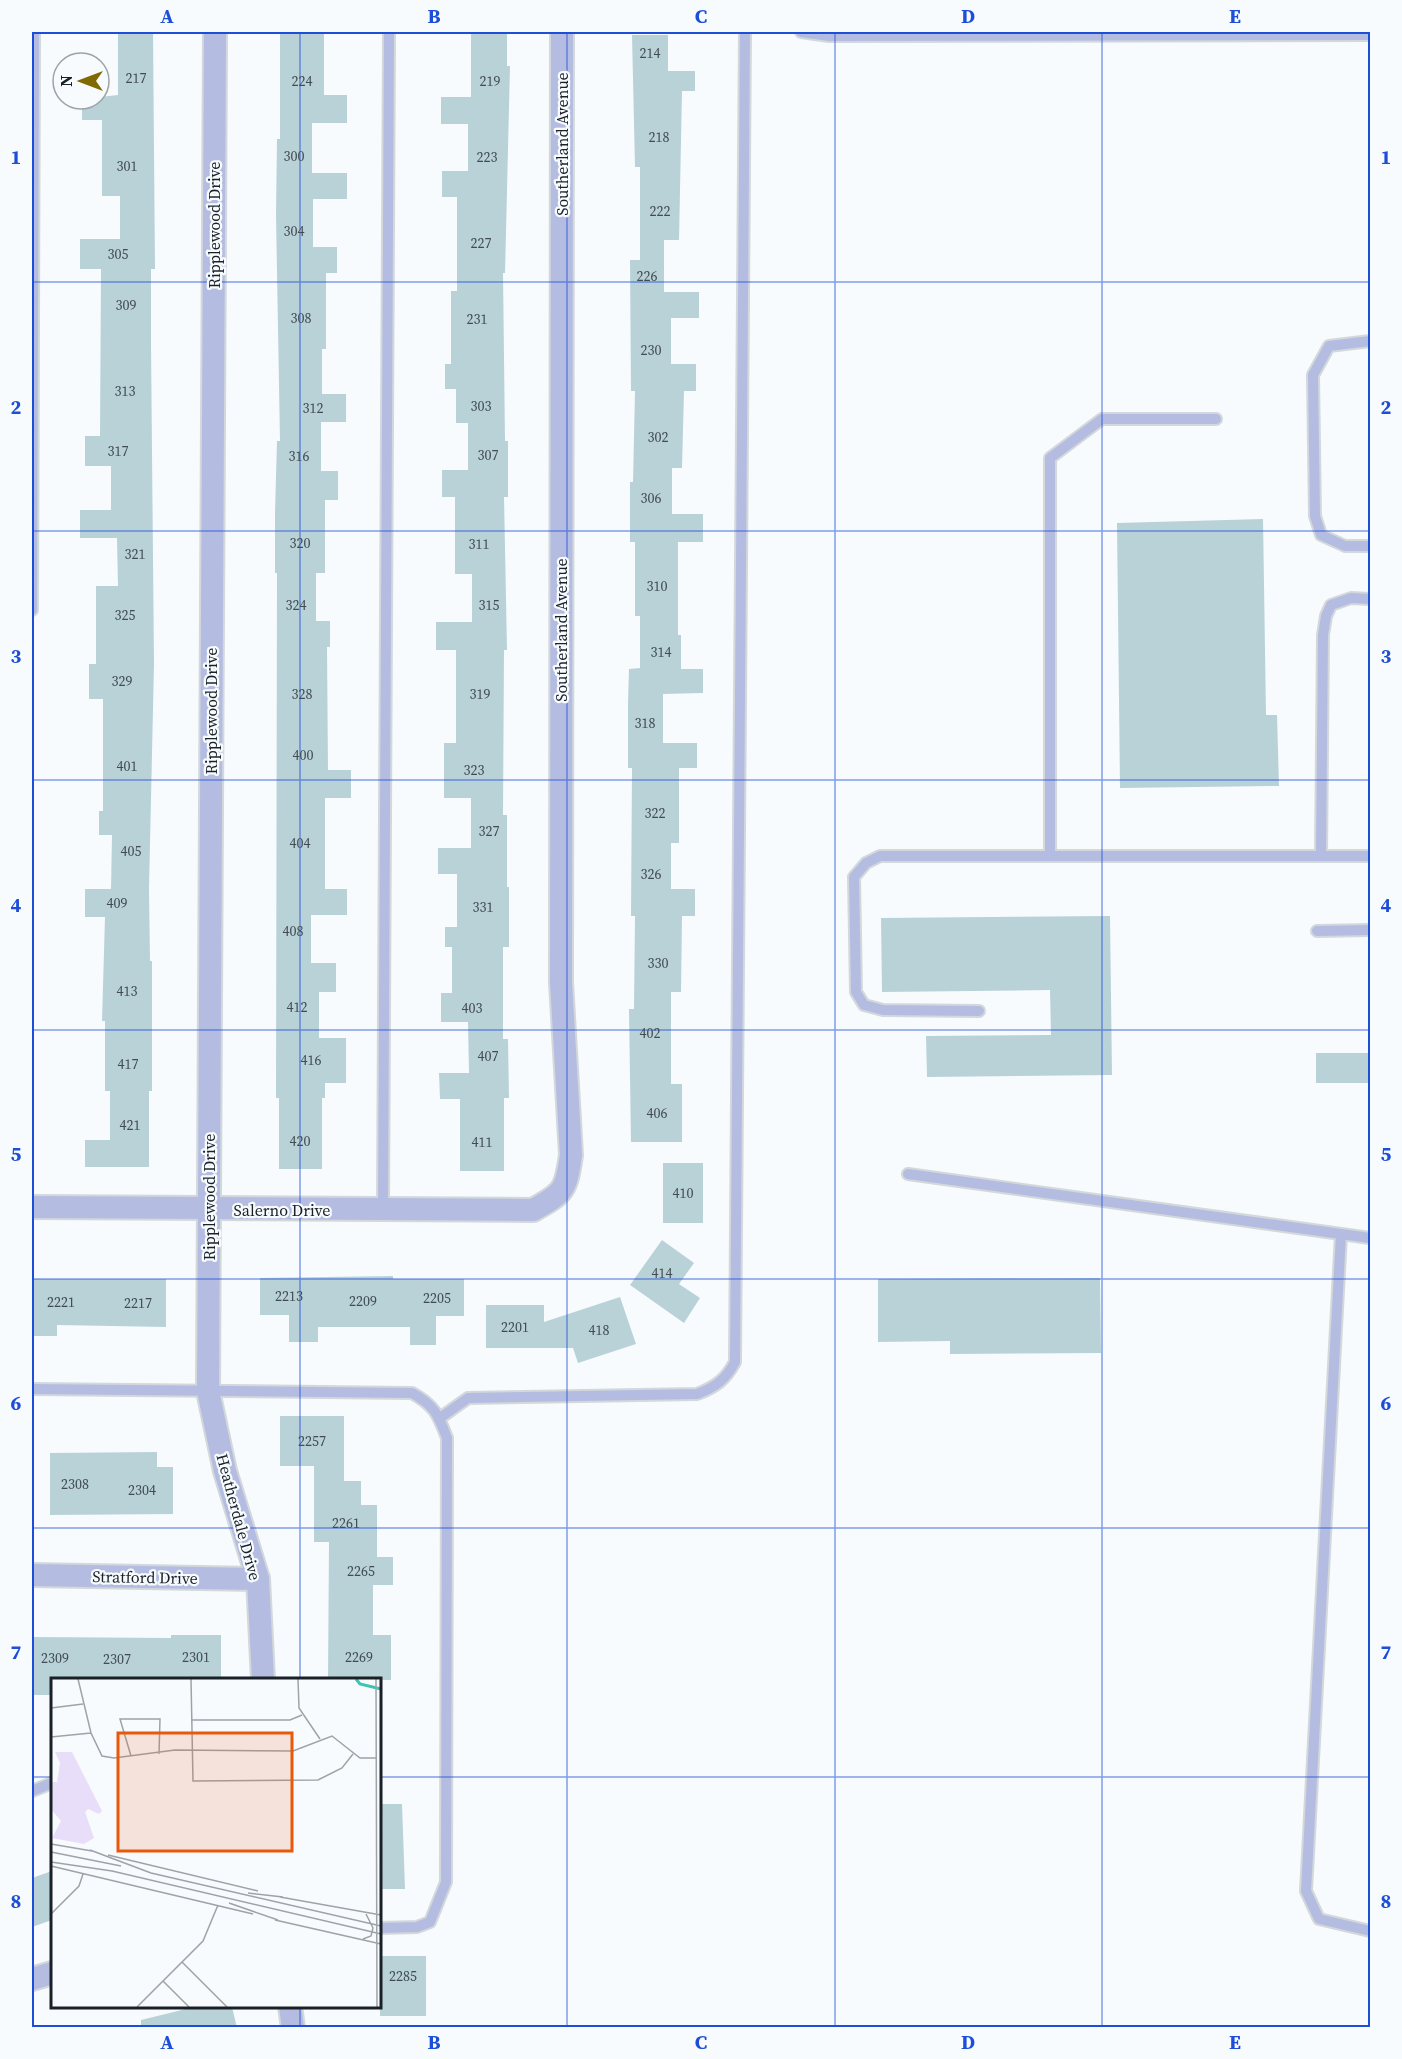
<svg xmlns="http://www.w3.org/2000/svg" width="1402" height="2059" viewBox="0 0 1402 2059" font-family="'Source Serif 4',serif">
	<style>
		.building { fill: #b8d2d8 }
		.lines { fill: none; stroke-linecap: round; stroke-linejoin: round }
		.service-casing { stroke: #d3d8db; stroke-width: 14 }
		.minor-casing { stroke: #d3d8db; stroke-width: 26 }
		.service { stroke: #b4bde1; stroke-width: 10 }
		.minor { stroke: #b4bde1; stroke-width: 22 }
		.grid { fill: none; stroke: #1d4ed8; stroke-width: 1.5; stroke-opacity: 0.55 }
		.labels { text-anchor: middle; stroke-width: 4.5; stroke-linejoin: round; paint-order: stroke }
		.number-label { font-size: 14px; fill: #414c52 }
		.street-label { font-size: 16px; fill: #192026; stroke: #f7fbfe }
		.inset-river { fill: none; stroke: #3fc2b3; stroke-width: 3 }
		.inset-road { fill: none; stroke: #9ea3a8; stroke-width: 1.5 }
		.view { fill: #e8590c; fill-opacity: 0.15; stroke: #e8590c; stroke-width: 3 }
		.inset-edge { fill: none; stroke: #192026; stroke-width: 3 }
		.neatline { fill: none; stroke: #1d4ed8; stroke-width: 2 }
		.grid-label { font-size: 20px; text-anchor: middle; font-weight: bold; fill: #1d4ed8 }
	</style>
	<rect width="100%" height="100%" fill="#f7fbfe"/>
	<g class="building">
		<polygon points="118,32 153,32 155,269 151,269 151,343 154,664 149,889 150,961 152,961 152,1091 149,1091 149,1167 85,1167 85,1140 110,1140 110,1091 105,1091 105,1021 102,1021 105,917 85,917 85,889 111,889 112,835 99,835 99,811 103,811 103,699 89,699 89,664 96,664 96,586 118,586 117,538 80,538 80,510 111,510 111,466 85,466 85,436 100,436 101,269 80,269 80,239 120,239 120,196 102,196 102,120 82,120 82,99 118,95"/>
		<polygon points="280,32 324,32 324,95 347,95 347,123 312,123 312,173 347,173 347,199 313,199 313,247 337,247 337,273 326,273 326,349 322,349 322,394 346,394 346,422 321,422 321,471 338,471 338,500 325,500 325,573 316,573 316,621 330,621 330,647 327,647 328,770 351,770 351,798 325,798 325,889 347,889 347,915 311,915 311,963 336,963 336,992 319,992 319,1038 346,1038 346,1083 325,1083 325,1098 322,1098 322,1169 279,1169 279,1098 276,1098 277,573 275,573 275,513 277,441 280,441 276,215 277,139 280,139"/>
		<polygon points="471,32 507,32 507,66 510,66 505,273 503,273 505,441 508,441 508,497 504,497 507,650 504,650 503,815 507,815 507,887 509,887 509,947 503,947 503,1039 508,1039 509,1098 504,1098 504,1171 460,1171 460,1099 440,1099 439,1073 469,1073 468,1022 441,1022 441,993 452,993 452,947 445,947 445,927 457,927 457,874 438,874 438,848 471,848 471,798 444,798 444,743 456,743 456,650 436,650 436,622 472,622 472,574 455,574 455,497 442,497 442,470 468,470 468,423 456,423 456,389 445,389 445,364 451,364 451,291 457,291 457,197 442,197 442,171 468,171 468,124 441,124 441,97 471,97"/>
		<polygon points="632,35 668,35 668,71 695,71 695,91 682,91 679,240 664,240 664,292 699,292 699,318 671,318 671,364 696,364 696,391 684,391 682,468 672,468 672,514 703,514 703,542 678,542 678,635 681,635 681,669 703,669 703,693 663,694 663,743 697,743 697,768 679,768 679,843 671,843 671,889 695,889 695,916 682,916 681,992 671,992 671,1084 682,1084 682,1142 631,1142 629,1009 634,1009 635,916 631,916 632,768 628,768 628,703 629,669 640,668 640,616 635,616 635,542 630,542 630,482 633,482 635,391 631,391 630,260 640,260 640,167 635,167"/>
		<polygon points="1263,519 1266,715 1277,715 1279,786 1120,788 1117,523"/>
		<polygon points="1110,916 1112,1075 927,1077 926,1036 1051,1035 1050,990 882,992 881,918"/>
		<rect x="1316" y="1053" width="55" height="30"/>
		<rect x="663" y="1163" width="40" height="60"/>
		<polygon points="662,1240 694,1263 679,1284 700,1298 684,1323 630,1285"/>
		<polygon points="393,1276 393,1279 464,1279 464,1316 436,1316 436,1345 410,1345 410,1327 318,1327 318,1342 289,1342 289,1315 260,1315 260,1278"/>
		<polygon points="1100,1278 1101,1353 950,1354 950,1341 878,1342 878,1279"/>
		<polygon points="32,1279 166,1279 166,1327 57,1325 57,1336 32,1336"/>
		<polygon points="620,1297 636,1344 578,1363 573,1348 486,1348 486,1305 544,1305 544,1322"/>
		<polygon points="280,1416 344,1416 344,1481 361,1481 361,1505 377,1505 377,1557 393,1557 393,1585 373,1585 373,1635 391,1635 391,1680 328,1680 329,1542 314,1542 314,1466 280,1466"/>
		<polygon points="157,1452 157,1467 173,1467 173,1514 50,1515 50,1453"/>
		<polygon points="171,1635 221,1635 221,1680 52,1680 52,1695 32,1695 32,1637 171,1638"/>
		<polygon points="380,1804 402,1804 405,1889 380,1889"/>
		<polygon points="52,1871 52,1920 32,1927 32,1878"/>
		<rect x="380" y="1956" width="46" height="60"/>
		<polygon points="194,2007 232,2007 237,2028 141,2028 141,2020"/>
	</g>
	<g class="lines">
		<defs>
			<g id="service">
				<polyline points="801,32 829,36 1370,35"/>
				<polyline points="1370,341 1329,346 1313,375 1315,516 1321,535 1345,546 1370,546"/>
				<polyline points="32,610 34,32"/>
				<polyline points="1050,856 1050,458 1102,419 1216,419"/>
				<polyline points="1321,856 1323,635 1326,616 1331,605 1351,598 1370,599"/>
				<polyline points="1317,931 1370,930"/>
				<polyline points="979,1011 883,1010 864,1005 856,992 854,877 866,863 880,856 1370,856"/>
				<polyline points="908,1174 1370,1238"/>
				<polyline points="383,1210 389,32"/>
				<polyline points="1341,1234 1306,1891 1319,1919 1370,1931"/>
				<path d="M32,1389L412,1393C434,1405 438,1414 447,1438L446,1882L430,1922L417,1927L380,1928"/>
				<path d="M440,1418L468,1398L697,1394C716,1387 726,1379 735,1362L745,32"/>
				<polyline points="32,1791 52,1783"/>
			</g>
			<g id="minor">
				<polyline points="215,32 208,1391 225,1471 258,1579 263,1680"/>
				<path d="M32,1207L533,1210C564,1193 566,1190 571,1155L561,982L562,32"/>
				<polyline points="32,1575 258,1579"/>
				<polyline points="32,1979 52,1973"/>
				<polyline points="290,2006 293,2028"/>
			</g>
		</defs>
		<use href="#service" class="service-casing"/>
		<use href="#minor" class="minor-casing"/>
		<use href="#service" class="service"/>
		<use href="#minor" class="minor"/>
	</g>
	<path class="grid" d="M300,32V1680M567,32V2028M835,32V2028M1102,32V2028M32,282H1370M32,531H1370M32,780H1370M32,1030H1370M32,1279H1370M32,1528H1370M32,1777H52M380,1777H1370M300,2006V2028"/>
	<g class="labels">
		<g class="number-label">
			<text x="650" y="58">214</text>
			<text x="136" y="83">217</text>
			<text x="302" y="86">224</text>
			<text x="490" y="86">219</text>
			<text x="659" y="142">218</text>
			<text x="294" y="161">300</text>
			<text x="487" y="162">223</text>
			<text x="127" y="171">301</text>
			<text x="660" y="216">222</text>
			<text x="294" y="236">304</text>
			<text x="481" y="248">227</text>
			<text x="118" y="259">305</text>
			<text x="647" y="281">226</text>
			<text x="126" y="310">309</text>
			<text x="301" y="323">308</text>
			<text x="477" y="324">231</text>
			<text x="651" y="355">230</text>
			<text x="125" y="396">313</text>
			<text x="481" y="411">303</text>
			<text x="313" y="413">312</text>
			<text x="658" y="442">302</text>
			<text x="118" y="456">317</text>
			<text x="488" y="460">307</text>
			<text x="299" y="461">316</text>
			<text x="651" y="503">306</text>
			<text x="300" y="548">320</text>
			<text x="479" y="549">311</text>
			<text x="135" y="559">321</text>
			<text x="657" y="591">310</text>
			<text x="296" y="610">324</text>
			<text x="489" y="610">315</text>
			<text x="125" y="620">325</text>
			<text x="661" y="657">314</text>
			<text x="122" y="686">329</text>
			<text x="302" y="699">328</text>
			<text x="480" y="699">319</text>
			<text x="645" y="728">318</text>
			<text x="303" y="760">400</text>
			<text x="127" y="771">401</text>
			<text x="474" y="775">323</text>
			<text x="655" y="818">322</text>
			<text x="489" y="836">327</text>
			<text x="300" y="848">404</text>
			<text x="131" y="856">405</text>
			<text x="651" y="879">326</text>
			<text x="117" y="908">409</text>
			<text x="483" y="912">331</text>
			<text x="293" y="936">408</text>
			<text x="658" y="968">330</text>
			<text x="127" y="996">413</text>
			<text x="297" y="1012">412</text>
			<text x="472" y="1013">403</text>
			<text x="650" y="1038">402</text>
			<text x="488" y="1061">407</text>
			<text x="311" y="1065">416</text>
			<text x="128" y="1069">417</text>
			<text x="657" y="1118">406</text>
			<text x="130" y="1130">421</text>
			<text x="300" y="1146">420</text>
			<text x="482" y="1147">411</text>
			<text x="683" y="1198">410</text>
			<text x="662" y="1278">414</text>
			<text x="289" y="1301">2213</text>
			<text x="437" y="1303">2205</text>
			<text x="363" y="1306">2209</text>
			<text x="61" y="1307">2221</text>
			<text x="138" y="1308">2217</text>
			<text x="515" y="1332">2201</text>
			<text x="599" y="1335">418</text>
			<text x="312" y="1446">2257</text>
			<text x="75" y="1489">2308</text>
			<text x="142" y="1495">2304</text>
			<text x="346" y="1528">2261</text>
			<text x="361" y="1576">2265</text>
			<text x="196" y="1662">2301</text>
			<text x="359" y="1662">2269</text>
			<text x="55" y="1663">2309</text>
			<text x="117" y="1664">2307</text>
			<text x="403" y="1981">2285</text>
		</g>
		<g class="street-label">
			<text transform="translate(562 144) rotate(-90)" y="6">Southerland Avenue</text>
			<text transform="translate(214 225) rotate(-90)" y="6">Ripplewood Drive</text>
			<text transform="translate(561 630) rotate(-90)" y="6">Southerland Avenue</text>
			<text transform="translate(211 711) rotate(-90)" y="6">Ripplewood Drive</text>
			<text transform="translate(209 1197) rotate(-90)" y="6">Ripplewood Drive</text>
			<text x="282" y="1216">Salerno Drive</text>
			<text transform="translate(239 1517) rotate(75)" y="6">Heatherdale Drive</text>
			<text transform="translate(145 1577) rotate(1)" y="6">Stratford Drive</text>
		</g>
	</g>
	<g transform="translate(51 1678)">
		<rect width="330" height="330" fill="#f7fbfe"/>
		<path d="M4,74H21L51,133L48,136L37,131L34,134L43,160L33,166L1,160L10,143L0,131V104H6L9,85Z" fill="#e9def9"/>
		<path class="inset-river" d="M305,1L309,6L330,11"/>
		<path class="inset-road" d="M27,1L40,55L51,78L63,80L124,72L242,73L281,58L309,80H326M140,1L142,103L267,102L291,90L302,76M247,1L248,30L269,61M325,1L326,329M0,30L32,26M140,42H239L251,37M330,46V106M0,59L40,55M80,78L69,41H109L108,76M0,166L41,173M39,172L100,195L330,248M0,174L70,188M57,177L207,213M0,184L61,193L330,256M0,188L202,236M197,215L232,219M229,219L330,237M178,225L227,242M0,236L28,208L32,196M224,242L330,266M312,261L320,258L322,250L315,236M131,284L176,329M112,303L138,329M86,329L152,263L167,227"/>
		<path class="view" d="M67,55H241V173H67Z"/>
		<rect width="330" height="330" class="inset-edge"/>
	</g>
	<rect width="1402" height="2059" fill="none" stroke="#f7fbfe" stroke-width="66"/>
	<g transform="translate(81 81) rotate(270)"><circle r="28" fill="#f7fbfe" stroke="#9ea3a8" stroke-width="1.5"/>
	<path d="M0-4.5L10 22L0 15L-10 22Z" fill="#826a03"/>
	<text y="-9" font-size="16" font-weight="bold" text-anchor="middle" fill="#192026">N</text>
	</g>
	<rect x="33" y="33" width="1336" height="1993" class="neatline"/>
	<g class="grid-label">
		<text x="167" y="23">A</text>
		<text x="434" y="23">B</text>
		<text x="701" y="23">C</text>
		<text x="968" y="23">D</text>
		<text x="1235" y="23">E</text>
		<text x="16" y="164">1</text>
		<text x="1386" y="164">1</text>
		<text x="16" y="414">2</text>
		<text x="1386" y="414">2</text>
		<text x="16" y="663">3</text>
		<text x="1386" y="663">3</text>
		<text x="16" y="912">4</text>
		<text x="1386" y="912">4</text>
		<text x="16" y="1161">5</text>
		<text x="1386" y="1161">5</text>
		<text x="16" y="1410">6</text>
		<text x="1386" y="1410">6</text>
		<text x="16" y="1659">7</text>
		<text x="1386" y="1659">7</text>
		<text x="16" y="1908">8</text>
		<text x="1386" y="1908">8</text>
		<text x="167" y="2049">A</text>
		<text x="434" y="2049">B</text>
		<text x="701" y="2049">C</text>
		<text x="968" y="2049">D</text>
		<text x="1235" y="2049">E</text>
	</g>
</svg>
